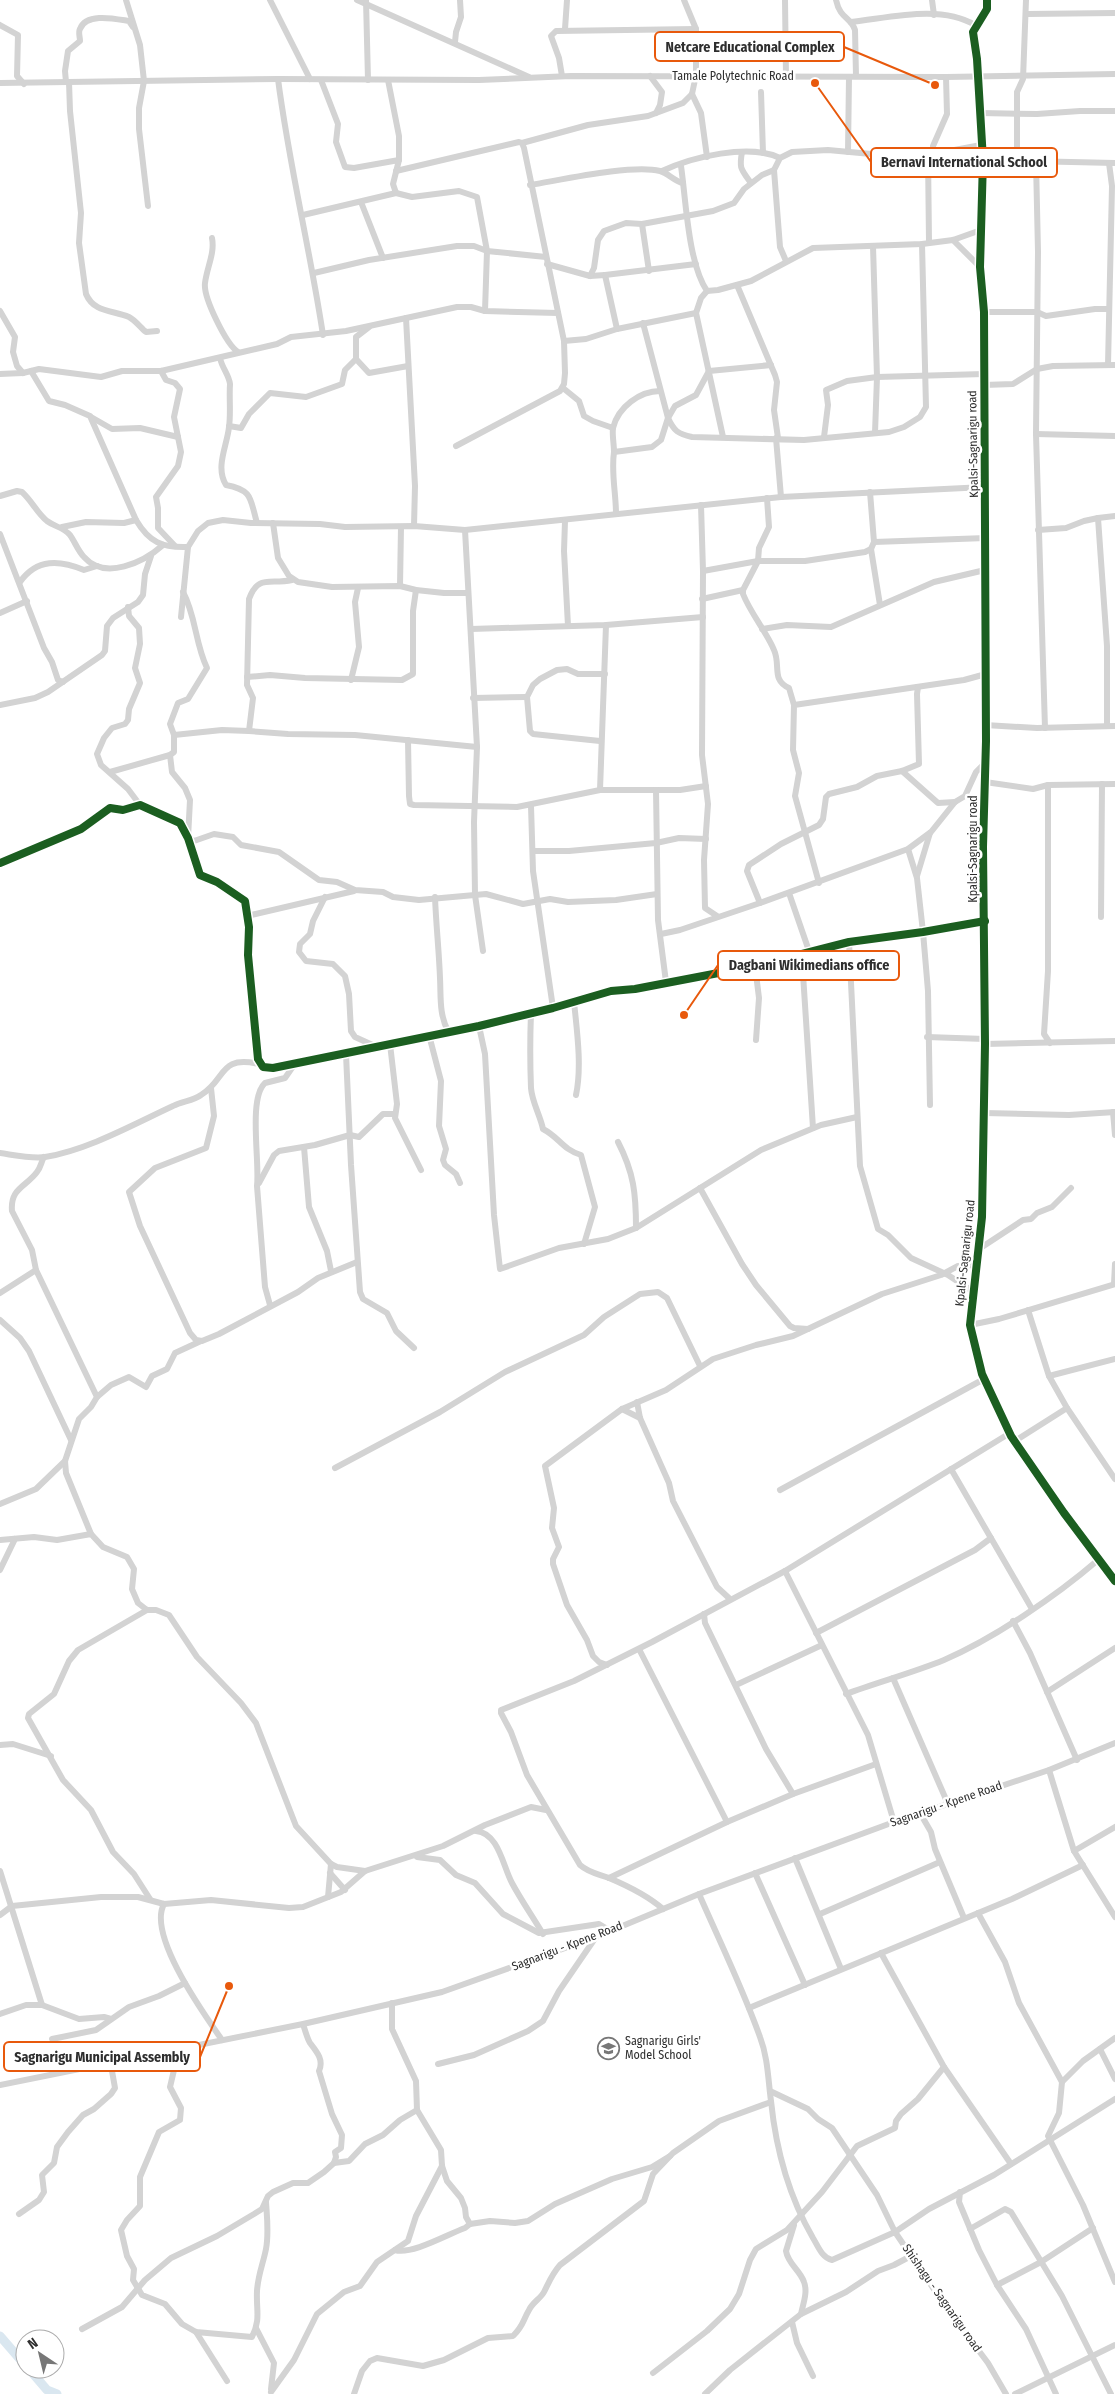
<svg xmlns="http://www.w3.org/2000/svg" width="1115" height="2394" viewBox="0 0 1115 2394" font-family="'Fira Sans Condensed',sans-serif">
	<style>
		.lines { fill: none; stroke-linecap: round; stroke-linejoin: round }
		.river { stroke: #dae7f0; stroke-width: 9 }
		.minor { stroke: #d3d3d3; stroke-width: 6 }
		.cycleway-casing { stroke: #fff; stroke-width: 11 }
		.cycleway { stroke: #1b5e20; stroke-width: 8 }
		.labels { text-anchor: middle; stroke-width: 5; stroke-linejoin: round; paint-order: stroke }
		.street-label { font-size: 12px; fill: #2e2e2e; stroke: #fff }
		.poi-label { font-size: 12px; fill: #2e2e2e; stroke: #fff; text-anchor: start }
		.leader { fill: none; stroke: #e8590c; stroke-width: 2 }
		.callout-dot { fill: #e8590c; stroke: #fff; stroke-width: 2 }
		.callout { fill: #fff; stroke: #e8590c; stroke-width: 2 }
		.callout-label { font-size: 14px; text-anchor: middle; font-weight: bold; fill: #2e2e2e }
	</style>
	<rect width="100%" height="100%" fill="#fff"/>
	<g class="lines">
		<g class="river">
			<polyline points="0,2336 25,2365"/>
			<polyline points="29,2369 47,2390 57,2394"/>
		</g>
		<g class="minor">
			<polyline points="126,0 140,45 144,81 139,108 139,129 148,206"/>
			<polyline points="270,0 310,79"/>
			<polyline points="357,0 529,77"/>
			<polyline points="366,0 368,80"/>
			<polyline points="785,0 786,76"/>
			<path d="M836,0C840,19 851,17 855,30L856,76"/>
			<polyline points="932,0 934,15"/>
			<polyline points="987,0 987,9 973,32 977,59 983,160 980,267 984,312 986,741 983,847 985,1044 982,1217 970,1325 982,1374 1011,1436 1064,1513 1115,1581"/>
			<polyline points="1027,14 1115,13"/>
			<path d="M851,22C889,18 940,4 975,25"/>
			<polyline points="0,25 18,35 17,76 24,84"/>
			<polyline points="565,29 567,0"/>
			<polyline points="455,42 456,32 461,17 460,0"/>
			<polyline points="562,76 559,58 551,36 556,31 696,29"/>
			<polyline points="650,76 662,92 660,105 656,113"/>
			<path d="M278,79C289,165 310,249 323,335"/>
			<polyline points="321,80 338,124 336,142 345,167 354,168 399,160"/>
			<polyline points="388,80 399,136 399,160 393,184 396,193"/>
			<path d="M66,82L65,71L68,51L80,41C80,37 78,32 80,29C86,12 116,19 129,21L133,27"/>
			<path d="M69,82L70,111L81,213L79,243L86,294C94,313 113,310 129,317C135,320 141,328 146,332L157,331"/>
			<polyline points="0,83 278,79 479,80 571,76 946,77 1115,74"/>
			<polyline points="761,92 763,153"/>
			<polyline points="692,94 701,113 707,157"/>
			<polyline points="980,113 1037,114 1080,111 1115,111"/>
			<polyline points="522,143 588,125 648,116 683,103 692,94 696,75 696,29 684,0"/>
			<path d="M742,152C739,169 741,169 751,183"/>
			<polyline points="848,152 849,77"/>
			<polyline points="933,154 933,146 947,114 946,77"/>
			<polyline points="928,155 929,242"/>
			<polyline points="983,160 1115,163"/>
			<polyline points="1017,161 1017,92 1023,79 1026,0"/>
			<polyline points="1036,162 1038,252 1036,434 1045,728"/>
			<path d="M681,166C686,200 688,263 707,291L701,298L696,313L723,437"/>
			<polyline points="396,171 519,142 522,143 524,148 564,341 565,373 564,384 560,391 456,446"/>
			<path d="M662,171C692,157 749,143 780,158"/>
			<path d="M530,185C561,180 632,164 660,171C668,173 674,181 683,183"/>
			<polyline points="361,202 383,258"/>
			<polyline points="303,215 396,193 412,197 459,191 477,197 487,251 485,311"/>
			<polyline points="642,224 649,271"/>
			<path d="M212,238C215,253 207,267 205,283C203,297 226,344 238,352"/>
			<polyline points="953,240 980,267"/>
			<polyline points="873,246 877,377 875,433"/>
			<polyline points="786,261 780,247 774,170 780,158 792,152 828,150 882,155 928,155 981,145"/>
			<polyline points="547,264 590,276 605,275 617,329"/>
			<polyline points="314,273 369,260 457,246 474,246 487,251 546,257"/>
			<polyline points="605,275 696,264"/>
			<polyline points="590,276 594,268 598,240 604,231 626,223 642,224 713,211 734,203 744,189 762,175 774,170"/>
			<polyline points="737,285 775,375 777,382 774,410 778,438"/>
			<polyline points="707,291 718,290 751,281 813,248 922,244 953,240 981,230"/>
			<polyline points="0,311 15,337 13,352 17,366 23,373"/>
			<polyline points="984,312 1037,312 1046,316 1095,309 1108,309"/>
			<polyline points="406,318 415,486 414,526"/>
			<path d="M643,323L668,418C674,431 678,434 692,437L804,440L889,432L904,427L920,417L926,407L922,244"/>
			<polyline points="564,341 586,339 617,329 696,313"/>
			<path d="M220,358C222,368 229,375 230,384C229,398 231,413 229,427C227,446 215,467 226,485C253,490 250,499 257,523"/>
			<polyline points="356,359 369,373 408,366"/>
			<polyline points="1108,365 1112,186 1109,163"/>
			<path d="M31,371L49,401L65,405L90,416L136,520C149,542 162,548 188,547L198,531L208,523L223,520L251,523L320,524L345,527L414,526L465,530L781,497L985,487"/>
			<polyline points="161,371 166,380 175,383 180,389 174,417 181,452 178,466 156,497 158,508 158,528 175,546"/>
			<polyline points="0,374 23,373 39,369 101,377 122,371 161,371 277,344 291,337 346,331 457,307 471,307 485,311 558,313"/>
			<polyline points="984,385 1013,384 1037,369 1053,366 1115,365"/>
			<polyline points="563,388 579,401 584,416 593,421 613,428"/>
			<polyline points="91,417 112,429 140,428 178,437"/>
			<polyline points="229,426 241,428 249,414 270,393 306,397 342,384 345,370 356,359 356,337 369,327"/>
			<polyline points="1036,434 1115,436"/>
			<polyline points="824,437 828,405 826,390 847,381 877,377 984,374"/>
			<polyline points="776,438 781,497"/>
			<path d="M614,452C614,444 612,435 613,428C618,407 640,391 660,391"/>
			<path d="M0,496L17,491L22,492C32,501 37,513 47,521C55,527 63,527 70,535C75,542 78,551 84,557C105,581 144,562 163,545"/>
			<path d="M767,498L769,527L759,548L758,561L743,590V594C751,614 766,631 774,650C781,665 771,680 789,688L794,705"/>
			<polyline points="701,505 703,571 702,755 708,804 704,860 705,908 717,916"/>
			<path d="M616,514C616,493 611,473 614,452L652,447L661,440L668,418L675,406L696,395L709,371L771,365"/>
			<polyline points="565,521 564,551 568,626"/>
			<polyline points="273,523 278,558 289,576 298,582 332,587 400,586 416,590 444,593 468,593"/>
			<polyline points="62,527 86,522 124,523 136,520"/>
			<polyline points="465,530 477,747 474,822 475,895 483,951"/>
			<polyline points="1038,530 1066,528 1084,521 1098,518"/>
			<polyline points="0,534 44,648 52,662 58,680 63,682"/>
			<polyline points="874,542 986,538"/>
			<polyline points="871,549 880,605"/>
			<polyline points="703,571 758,561 805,561 865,552 871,549 874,542 870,492"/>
			<path d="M20,582C37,558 60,560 84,570L97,566"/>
			<polyline points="400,586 401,527"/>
			<polyline points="702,599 743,590"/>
			<polyline points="128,607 129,616 139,628 140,644 135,668 140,683 129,709 128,720 125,724 112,728 104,738 97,754 101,765 128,789 140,805"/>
			<polyline points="0,613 27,601"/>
			<polyline points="181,617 188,547"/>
			<polyline points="471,629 606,625 703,617"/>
			<polyline points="762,629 787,625 831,627 934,582 985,570"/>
			<polyline points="247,677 270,675 305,678 402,680 413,674 413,611 416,590"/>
			<polyline points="351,680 359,647 355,602 358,588"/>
			<polyline points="473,698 527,697"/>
			<polyline points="0,705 35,698 48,692 102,655 105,651 107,626 113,618 138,602 143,595 145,574 151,556"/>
			<polyline points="985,725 1037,728 1115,726"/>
			<polyline points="1107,726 1107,646 1098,518 1115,516"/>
			<path d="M249,731L253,698L247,685L249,599C258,574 270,585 292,580"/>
			<path d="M174,735L170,724L178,703L188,699L207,668C195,643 196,616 183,592"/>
			<polyline points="408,740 409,796 410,804 414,805 517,807 600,790 680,790 706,786"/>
			<polyline points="600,741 533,734 530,731 527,697 533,685 540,679 557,670 567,669 578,674 605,674"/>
			<polyline points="170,755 172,772 185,788 190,800 188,838 194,841 214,834 233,837 241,845 279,852 319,880 337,882 355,890 383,892 393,897 419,900 486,894 523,904 550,899 568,902 616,900 657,894"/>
			<polyline points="902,771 938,803 955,802"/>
			<polyline points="110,772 170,755 174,752 174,735 222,730 249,731 288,734 355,735 477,747"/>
			<polyline points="985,782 1033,789 1048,785 1115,784"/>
			<polyline points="1048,785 1048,971 1044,1034 1050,1043"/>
			<polyline points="600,790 606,625"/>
			<polyline points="656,790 658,920 666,982"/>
			<polyline points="531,806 533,871 553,1008"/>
			<polyline points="908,849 917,878 923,932 928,991 930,1105"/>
			<polyline points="533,851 569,851 656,843 679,838 706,839"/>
			<polyline points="0,863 81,829 110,808 123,810 140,805 180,823 188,838 200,875 217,882 245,901 249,927 248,955 258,1059 263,1067 273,1068 479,1026 553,1008 611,991 635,989 755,966 849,942 923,932 985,921"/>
			<polyline points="917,876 930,833"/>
			<polyline points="819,883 795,796 799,773 793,750 794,705 964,680 986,674"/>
			<polyline points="789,893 809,951"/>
			<polyline points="325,897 313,921 310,934 300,944 299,952 306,961 333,964 345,976 349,994 351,1031 355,1037 377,1047"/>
			<path d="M435,897C436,924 439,951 440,978C441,997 439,1014 448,1031"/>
			<polyline points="760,903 747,871 749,865 781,844 819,825 823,819 826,797 829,794 857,787 877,776 902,771 919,764 917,694 918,687"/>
			<polyline points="247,916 354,891"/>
			<polyline points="1101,917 1102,784"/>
			<polyline points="661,934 680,930 760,903 908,849 931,832 955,802 965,796 976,772 985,763"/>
			<polyline points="849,942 860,1166 878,1229 888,1235 911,1258 948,1275 972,1291"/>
			<polyline points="798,954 803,974 813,1128"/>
			<polyline points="755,966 759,998 756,1040"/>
			<path d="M574,1002C577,1031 582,1067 576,1095"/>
			<path d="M531,1013C530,1038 530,1063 531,1088C532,1102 540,1115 543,1129C560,1138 562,1149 581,1155L595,1207L584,1244"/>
			<polyline points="479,1026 485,1054 494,1215 500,1269 559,1248 608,1239 636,1228 761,1150 821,1125 857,1117"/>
			<polyline points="429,1035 441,1081 439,1126 446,1149 443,1160 445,1165 456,1174 460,1183"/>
			<polyline points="927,1037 985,1039"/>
			<polyline points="390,1044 397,1104 395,1118 421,1170"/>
			<polyline points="985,1044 1115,1041"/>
			<polyline points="346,1054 351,1165 360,1292 363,1299 387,1313 396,1331 414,1348"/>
			<polyline points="211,1088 214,1116 206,1148 155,1168 129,1192 140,1226 190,1333 196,1340 202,1341 219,1334 298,1292 318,1278 357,1262"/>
			<polyline points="1113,1112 1115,1135"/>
			<polyline points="984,1113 1069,1115 1115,1112"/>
			<path d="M618,1142C634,1173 636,1194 636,1228"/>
			<polyline points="304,1147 309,1207 327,1251 331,1271"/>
			<path d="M0,1153C14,1155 32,1159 45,1157C88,1150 134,1124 173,1106C182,1101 193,1101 201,1095C227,1079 218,1055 259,1064"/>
			<path d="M44,1157C41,1162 41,1167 37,1172C26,1187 10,1188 12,1211L32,1250L36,1270L97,1397L91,1407L79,1419L65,1461L66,1473L91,1534"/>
			<polyline points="259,1183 274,1155 279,1151 315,1145 350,1135 359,1137 383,1114 394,1114"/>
			<polyline points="700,1188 742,1264 756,1285 790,1326 794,1328 808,1329"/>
			<polyline points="979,1249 1023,1220 1031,1219 1037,1213 1052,1207 1071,1188"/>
			<polyline points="1114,1284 1115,1264"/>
			<polyline points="0,1293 36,1270"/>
			<path d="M270,1305L265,1287L257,1186C260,1163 248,1098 265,1083L285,1078L294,1065"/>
			<polyline points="1028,1310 1049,1376 1067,1408 1115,1479"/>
			<polyline points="0,1320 20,1338 29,1351 71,1440"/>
			<polyline points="970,1325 999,1319 1115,1284"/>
			<polyline points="1049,1376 1115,1359"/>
			<polyline points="97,1397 111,1385 129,1377 146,1387 152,1376 167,1369 175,1353 201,1341"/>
			<polyline points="637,1402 640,1418 669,1483 673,1501 717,1587 730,1599"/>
			<polyline points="622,1409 640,1418"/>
			<polyline points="1015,1441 1067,1408"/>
			<polyline points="335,1468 440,1412 505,1372 584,1335 604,1317 640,1294 658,1292 667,1298 700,1366"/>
			<polyline points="951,1469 1032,1609"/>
			<polyline points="780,1490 984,1379"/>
			<polyline points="0,1504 36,1489 65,1461"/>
			<polyline points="0,1540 34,1537 57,1540 91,1534 103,1547 127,1557 134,1569 132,1589 138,1603 147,1610 156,1610 169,1615 197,1657 241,1703 256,1723 296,1826 331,1864 337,1867 365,1871"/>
			<polyline points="0,1570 15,1539"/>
			<polyline points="785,1571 868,1735 894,1822"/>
			<polyline points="147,1610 78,1650 69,1661 54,1694 29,1714 28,1718 63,1780 91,1810 113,1852 134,1874 150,1899"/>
			<polyline points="704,1614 705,1623 766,1749 793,1794"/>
			<polyline points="1013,1621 1030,1653 1077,1760"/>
			<polyline points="816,1633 975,1550 991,1538"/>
			<polyline points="639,1649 727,1822"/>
			<polyline points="607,1665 599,1662 593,1656 587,1640 567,1605 553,1564 553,1559 559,1547 552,1528 554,1508 545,1466 622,1409 666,1390 713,1359 756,1345 793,1336 882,1294 941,1275 958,1266 977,1265"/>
			<polyline points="893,1678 948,1804"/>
			<polyline points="736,1685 822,1645"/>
			<polyline points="1047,1692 1115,1648"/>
			<path d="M846,1694C878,1682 912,1673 944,1660C995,1638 1056,1596 1098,1560"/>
			<polyline points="0,1745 13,1744 51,1756"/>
			<polyline points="1049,1770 1074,1851 1115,1917"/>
			<polyline points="920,1813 931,1832 935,1849 964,1918"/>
			<path d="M476,1831C499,1833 503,1867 512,1883C521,1900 533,1917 543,1934"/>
			<polyline points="1074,1851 1115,1827"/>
			<polyline points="417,1857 440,1860 456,1875 475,1883 503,1914 539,1933 599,1924 609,1930"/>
			<polyline points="795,1858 841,1969"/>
			<polyline points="0,1871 42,2005 26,2005 0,2014"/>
			<polyline points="330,1873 345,1890"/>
			<polyline points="755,1873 805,1985"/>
			<polyline points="609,1878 727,1822 793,1794 876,1764"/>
			<path d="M699,1894C720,1942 743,1989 760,2037C768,2058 768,2079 771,2101C776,2150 788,2195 813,2238C818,2246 822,2258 832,2260L895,2232L946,2307L988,2363L1006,2394"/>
			<polyline points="328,1897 331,1864"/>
			<path d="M164,1904C147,1935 204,2014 222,2040"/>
			<path d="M663,1909C648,1896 628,1886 609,1878C599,1874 589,1873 580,1865L527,1775L511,1732L501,1713V1710L574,1681L652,1642L785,1571L1010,1433"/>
			<polyline points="978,1913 1005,1962 1019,2003 1062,2082"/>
			<polyline points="820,1914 940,1862"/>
			<polyline points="0,1915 12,1906 101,1897 138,1897 164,1904 211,1900 289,1908 303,1907 341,1892 365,1871 443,1846 485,1825 531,1807 546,1810"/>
			<polyline points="881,1953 944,2067 1011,2164"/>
			<polyline points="392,2003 392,2029 416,2081 417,2110 441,2150 442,2166 447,2181 461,2198 465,2208 466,2217 470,2224 490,2221 515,2223 528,2221 555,2204 612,2179 652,2167 670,2156"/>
			<polyline points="42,2005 79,2019 104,2017 111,2019"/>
			<polyline points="749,2008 1012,1899 1083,1865"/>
			<polyline points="1115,2038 1083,2061 1062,2082 1059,2113 1048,2136 1083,2205 1115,2282"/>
			<polyline points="52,2039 96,2030 129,2007 159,1996 185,1983"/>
			<path d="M179,2049L170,2087L181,2108L180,2120L159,2132L140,2177V2206L127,2220L121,2230L127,2256L134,2269L133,2280L142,2295L165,2304L182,2324L196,2332L252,2337C261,2319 256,2310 257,2291C258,2275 263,2264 266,2249C269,2233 267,2218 266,2202"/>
			<polyline points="1100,2049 1115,2079"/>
			<polyline points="438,2064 474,2055 528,2031 543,2021 559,1991 596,1937"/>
			<polyline points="0,2085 303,2024 442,1992 596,1937 699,1894 894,1822 1049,1770 1115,1743"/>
			<polyline points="770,2091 808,2109 818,2119 832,2128 877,2195 895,2232 929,2209 994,2175 1115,2099"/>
			<polyline points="334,2163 349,2161 365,2144 383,2135 400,2120 417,2110"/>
			<polyline points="960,2192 959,2202 979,2250 997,2285 1026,2329 1056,2394"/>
			<polyline points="19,2214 39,2200 44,2192 42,2175 54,2163 57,2147 68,2132 83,2115 94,2109 111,2094 115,2088 112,2071 117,2061"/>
			<path d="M794,2225L786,2251C788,2264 800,2270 804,2282C808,2292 803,2304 801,2314"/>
			<polyline points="970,2229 1005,2209 1011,2212 1062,2296 1111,2394"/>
			<path d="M395,2250C412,2255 448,2234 465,2228L470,2224"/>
			<polyline points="997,2285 1041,2262 1093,2228"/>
			<polyline points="792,2322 797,2343 813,2376"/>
			<polyline points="256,2328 274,2363 271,2389"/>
			<path d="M82,2329L122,2307L145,2280L171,2258L217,2236L254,2214L262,2209L268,2196L273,2192L293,2183H308L324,2172L334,2163L336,2157L335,2152L341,2148L342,2135L332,2114L319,2071C324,2060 317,2052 310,2043C307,2038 305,2030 303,2024"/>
			<polyline points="196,2332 227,2381"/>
			<polyline points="653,2373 707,2331 730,2309 739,2294 750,2260 756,2249 787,2230 822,2192 857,2146 895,2128 896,2121 901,2114 918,2099 944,2067"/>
			<polyline points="271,2392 294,2360 317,2314 344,2292 360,2286 377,2262 408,2241 416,2216 442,2166"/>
			<path d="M354,2394L362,2371L370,2361L377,2358L423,2366L444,2360L488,2338L513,2336C524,2325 522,2322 529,2310C532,2303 541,2298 544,2292C549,2282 552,2274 560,2265L644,2201L653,2174L673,2153L719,2121L771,2102"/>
			<polyline points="705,2394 730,2370 801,2314 846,2292 878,2271 894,2265 911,2256"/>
			<polyline points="1015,2394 1115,2345"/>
		</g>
		<defs>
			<g id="cycleway">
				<polyline points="987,0 987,9 973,32 977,59 983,160 980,267 984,312 986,741 983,847 985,1044 982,1217 970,1325 982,1374 1011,1436 1064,1513 1115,1581"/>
				<polyline points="0,863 81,829 110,808 123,810 140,805 180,823 188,838 200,875 217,882 245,901 249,927 248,955 258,1059 263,1067 273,1068 479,1026 553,1008 611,991 635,989 755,966 849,942 923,932 985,921"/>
			</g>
		</defs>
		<use href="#cycleway" class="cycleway-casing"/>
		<use href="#cycleway" class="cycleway"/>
	</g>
	<defs>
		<symbol id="school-ring" viewBox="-11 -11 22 22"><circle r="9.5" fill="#fff" stroke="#777" stroke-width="1.5"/><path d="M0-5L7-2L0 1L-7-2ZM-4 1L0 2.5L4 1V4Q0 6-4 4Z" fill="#777"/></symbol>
	</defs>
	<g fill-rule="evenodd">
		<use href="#school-ring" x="596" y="2036" width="25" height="25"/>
	</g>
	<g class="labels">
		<g class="street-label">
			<text x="733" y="80">Tamale Polytechnic Road</text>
			<text transform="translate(973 444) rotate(-91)" y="4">Kpalsi-Sagnarigu road</text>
			<text transform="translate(973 849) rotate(-90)" y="4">Kpalsi-Sagnarigu road</text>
			<text transform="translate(965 1253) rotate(-84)" y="4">Kpalsi-Sagnarigu road</text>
			<text transform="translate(946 1804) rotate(-19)" y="4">Sagnarigu - Kpene Road</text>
			<text transform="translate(567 1946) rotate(-21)" y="4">Sagnarigu - Kpene Road</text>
			<text transform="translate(942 2298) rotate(55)" y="4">Shishagu - Sagnarigu road</text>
		</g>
		<g class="poi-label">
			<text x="625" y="2045">Sagnarigu Girls'<tspan x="625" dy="14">Model School</tspan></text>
		</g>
	</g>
	<path class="leader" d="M935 85L844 47M815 83L871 162M684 1015L718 965M229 1986L200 2057"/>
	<g class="callout-dot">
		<circle cx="935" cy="85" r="5"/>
		<circle cx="815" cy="83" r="5"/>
		<circle cx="684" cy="1015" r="5"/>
		<circle cx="229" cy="1986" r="5"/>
	</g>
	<g class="callout">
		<rect x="655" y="32" width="189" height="29" rx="5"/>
		<rect x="871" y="148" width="186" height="29" rx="5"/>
		<rect x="718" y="951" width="181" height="29" rx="5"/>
		<rect x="4" y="2042" width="196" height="29" rx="5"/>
	</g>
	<g class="callout-label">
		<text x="750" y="52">Netcare Educational Complex</text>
		<text x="964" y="167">Bernavi International School</text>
		<text x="809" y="970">Dagbani Wikimedians office</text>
		<text x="102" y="2062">Sagnarigu Municipal Assembly</text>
	</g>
	<g transform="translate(40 2354) rotate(325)"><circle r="24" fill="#ffffff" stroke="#ababab"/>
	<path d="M0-4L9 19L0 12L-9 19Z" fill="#777777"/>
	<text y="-8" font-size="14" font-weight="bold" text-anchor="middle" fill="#2e2e2e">N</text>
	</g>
</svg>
